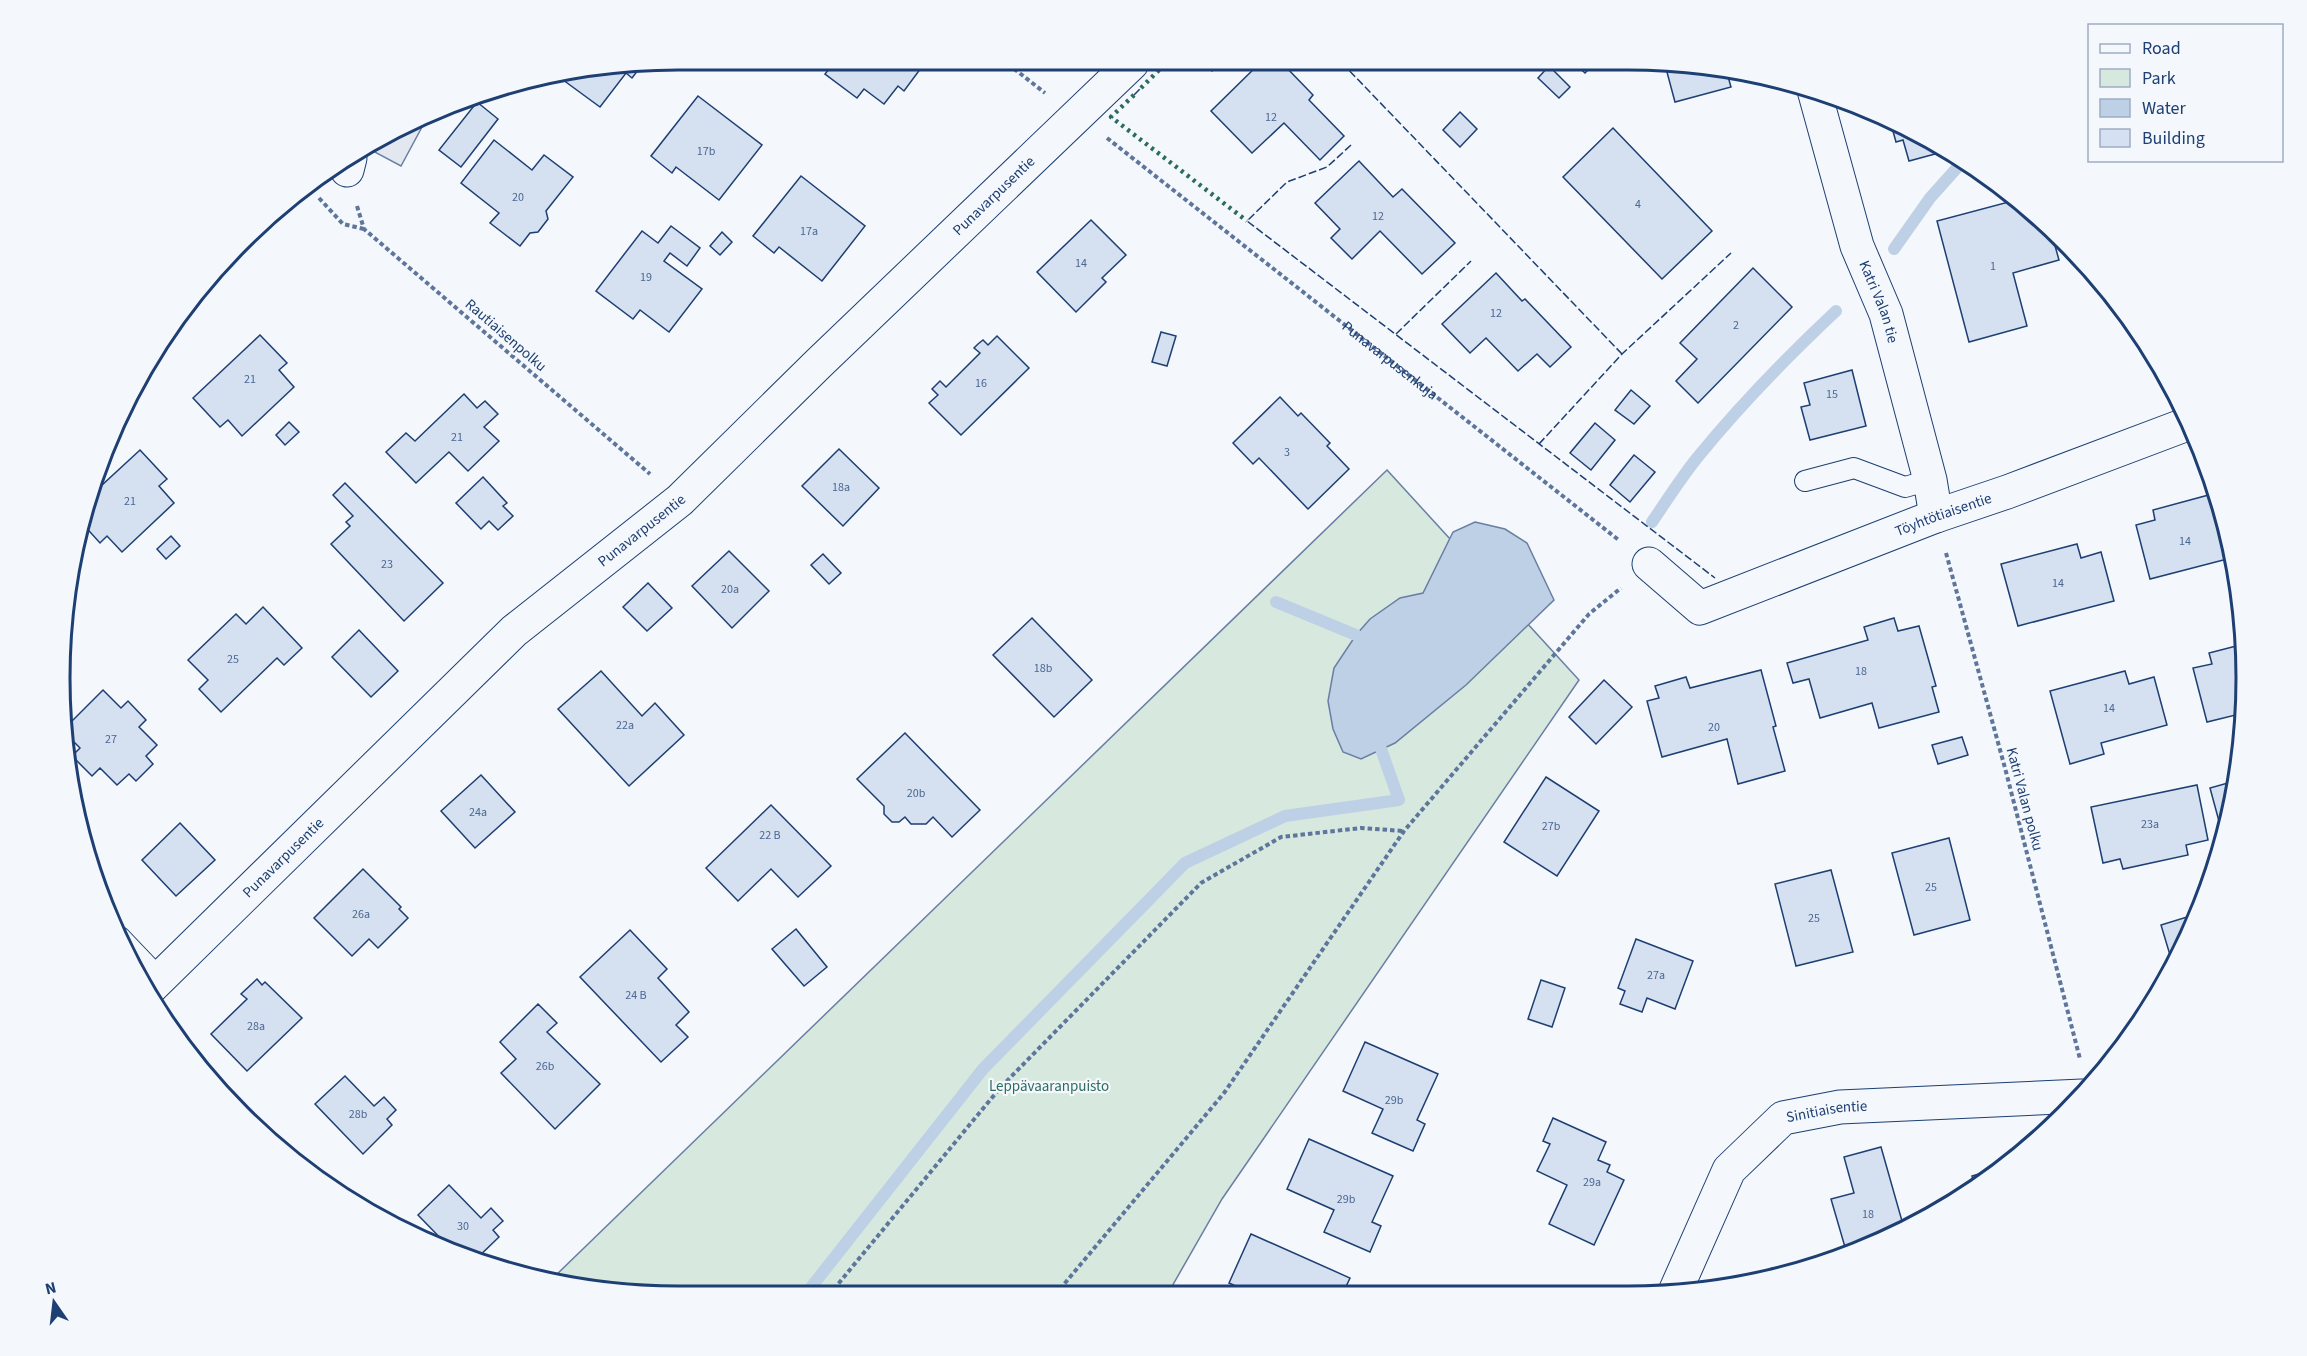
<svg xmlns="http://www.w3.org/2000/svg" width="2307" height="1356" viewBox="0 0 2307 1356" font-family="'Source Sans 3',sans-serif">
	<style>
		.green { fill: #d7e8df; stroke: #687fa3; stroke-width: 1.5 }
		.parking { fill: #e3e8f0; stroke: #687fa3; stroke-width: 1.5 }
		.water { fill: #bed0e5; stroke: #687fa3; stroke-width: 1.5 }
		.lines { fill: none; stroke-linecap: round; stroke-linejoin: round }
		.stream { stroke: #bed0e5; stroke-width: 12 }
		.building { fill: #d5e0f0; stroke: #1d3f73; stroke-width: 1.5 }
		.lane-casing { stroke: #1d3f73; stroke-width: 22 }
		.street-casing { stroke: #1d3f73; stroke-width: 35 }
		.path { stroke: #5e769c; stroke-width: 4; stroke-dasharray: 4.5 3; stroke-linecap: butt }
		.lane { stroke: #f4f7fb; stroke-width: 20 }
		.street { stroke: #f4f7fb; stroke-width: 33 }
		.hedge { stroke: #2c6c60; stroke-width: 4.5; stroke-dasharray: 3 4.5; stroke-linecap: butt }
		.fence { stroke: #1d3f73; stroke-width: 1.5; stroke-dasharray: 8 3; stroke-linecap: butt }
		.labels { text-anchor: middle; stroke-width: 4.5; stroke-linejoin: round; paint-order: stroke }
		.number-label { font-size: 12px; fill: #4b6792 }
		.street-label { font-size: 15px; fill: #1d3f73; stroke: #f4f7fb }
		.park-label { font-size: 15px; fill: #2c6c60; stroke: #f4f7fb }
		.rim { fill: none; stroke: #1d3f73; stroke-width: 3 }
	</style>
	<rect width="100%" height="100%" fill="#f4f7fb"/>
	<polygon class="green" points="1387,470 1579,680 1222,1199 1167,1295 637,1295 553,1278"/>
	<polygon class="parking" points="429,114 401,166 369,149 371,144 404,124"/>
	<polygon class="water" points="1475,522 1505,529 1527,543 1554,600 1466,685 1395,743 1361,759 1343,752 1333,729 1328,701 1334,668 1356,635 1370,619 1400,598 1423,593 1453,532"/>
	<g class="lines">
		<g class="stream">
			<polyline points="1894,249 1930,198 1964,160"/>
			<path d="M1652,522C1667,500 1681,478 1697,458C1740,405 1787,357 1836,311"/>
			<polyline points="1276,602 1356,635"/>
			<polyline points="805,1295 983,1069 1185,863 1285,816 1399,800 1381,749"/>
		</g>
	</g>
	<g class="building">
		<polygon points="1664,61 1727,73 1731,87 1675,102"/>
		<polygon points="1573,62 1596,62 1585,73"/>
		<polygon points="1204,63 1220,63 1212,71"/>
		<polygon points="1260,63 1282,63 1313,95 1309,100 1344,136 1320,160 1284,123 1252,153 1211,111"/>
		<polygon points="823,64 924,64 904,91 898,86 884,104 864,89 857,98 825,74 829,69"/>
		<polygon points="597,65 642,65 632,78 626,73 600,107 559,77 562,74"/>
		<polygon points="1549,66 1570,87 1559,98 1538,78"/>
		<polygon points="698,96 762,145 719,200 676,167 672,173 651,156"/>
		<polygon points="477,102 498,119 461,167 439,150"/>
		<polygon points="1460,112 1477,129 1460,147 1443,130"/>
		<polygon points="1891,124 1946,151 1909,161 1903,140 1896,142"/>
		<polygon points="1613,128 1712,231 1662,279 1563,177"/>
		<polygon points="494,140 532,170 544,155 573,177 546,211 548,219 538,232 530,233 520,246 490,223 499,213 461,183"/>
		<polygon points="1359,161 1393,197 1402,189 1455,243 1422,274 1380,231 1352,259 1331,238 1340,229 1315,203"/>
		<polygon points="801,176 865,226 822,281 779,247 774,253 753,236"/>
		<polygon points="2016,200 2050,228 2059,260 2013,273 2027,326 1969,342 1937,221"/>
		<polygon points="1091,220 1126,255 1102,278 1106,282 1076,312 1037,272"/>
		<polygon points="671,226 700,248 687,266 670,253 664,261 702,289 669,332 640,310 633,319 596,291 642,231 658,243"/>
		<polygon points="722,232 732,242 720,255 710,246"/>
		<polygon points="1753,268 1792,307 1698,403 1676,381 1697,359 1680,343"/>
		<polygon points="1496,273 1522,301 1525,299 1571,347 1550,367 1537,354 1518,371 1486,338 1470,353 1442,324"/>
		<polygon points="1161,332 1176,336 1167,366 1152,362"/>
		<polygon points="260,335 287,363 279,370 294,387 242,436 228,420 220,427 193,398"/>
		<polygon points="997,336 1029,368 961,435 929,403 938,395 932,389 940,381 946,387 980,353 974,348 978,344 983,340 988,345"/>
		<polygon points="1852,370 1866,426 1810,440 1801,407 1810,405 1804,383"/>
		<polygon points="1631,390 1650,406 1634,424 1615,410"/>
		<polygon points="464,394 477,408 485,401 498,414 484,427 499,441 468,471 449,452 416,483 386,452 406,433 415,441"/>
		<polygon points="1280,397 1298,416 1301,413 1330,443 1327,446 1349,469 1308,509 1259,458 1253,464 1233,443"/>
		<polygon points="289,422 299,432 285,445 276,435"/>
		<polygon points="1595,423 1615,440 1591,470 1570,453"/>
		<polygon points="839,449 879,488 843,526 802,486"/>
		<polygon points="140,450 167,479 159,486 174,503 122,552 107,536 100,543 81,522 81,518 88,498"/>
		<polygon points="1634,455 1655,472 1630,502 1610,485"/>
		<polygon points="483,477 507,503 503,506 513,516 498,530 489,521 481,529 456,503"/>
		<polygon points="345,483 443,583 404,621 331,544 350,526 346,522 353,516 333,495"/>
		<polygon points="2216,493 2235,557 2150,579 2136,525 2155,520 2153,510"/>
		<polygon points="171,536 180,546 166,559 157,549"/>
		<polygon points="2077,544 2081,558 2101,552 2114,601 2018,626 2001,564"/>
		<polygon points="729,551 769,591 732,628 692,586"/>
		<polygon points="823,554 841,573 829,584 811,565"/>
		<polygon points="648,583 672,608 647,631 623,607"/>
		<polygon points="263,607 302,648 284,665 277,658 221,712 199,689 208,680 188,660 236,614 246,624"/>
		<polygon points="1032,618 1092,680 1054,717 993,655"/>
		<polygon points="1894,618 1898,631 1919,626 1936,686 1932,687 1939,712 1879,728 1872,703 1820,718 1809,679 1793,683 1787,663 1868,640 1864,627"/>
		<polygon points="359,630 398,671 371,697 332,657"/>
		<polygon points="2244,644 2247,678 2244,713 2207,722 2193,668 2212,664 2209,653"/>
		<polygon points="1761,670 1776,726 1773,727 1785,771 1738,784 1727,739 1662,757 1647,701 1659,698 1655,686 1686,677 1690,688"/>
		<polygon points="601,671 642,716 655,703 684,735 629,786 558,709"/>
		<polygon points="2125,671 2129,684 2154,677 2167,725 2101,743 2104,754 2070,764 2050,691"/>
		<polygon points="1604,680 1632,707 1596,744 1569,717"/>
		<polygon points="103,690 121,708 128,701 146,720 139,727 157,745 146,756 153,764 136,781 129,774 117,785 100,768 92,776 72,756 80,748 65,733 65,728"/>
		<polygon points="905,733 980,810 952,837 933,817 926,824 911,824 905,817 899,822 892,822 884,814 884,806 857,779"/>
		<polygon points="1962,737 1968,755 1938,764 1932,745"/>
		<polygon points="481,775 515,812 475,848 441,811"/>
		<polygon points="1546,777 1599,811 1557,876 1504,842"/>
		<polygon points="2235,781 2235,798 2223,836 2210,788"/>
		<polygon points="2197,785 2208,840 2186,845 2188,855 2123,869 2120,859 2103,863 2091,807"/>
		<polygon points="771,805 831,866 798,897 771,869 738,901 706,868"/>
		<polygon points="180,823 215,860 176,896 142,860"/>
		<polygon points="1949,838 1970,920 1914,935 1892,853"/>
		<polygon points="363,869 401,907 399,909 408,918 378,948 369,939 352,956 314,918"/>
		<polygon points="1831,870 1853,952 1796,966 1775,884"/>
		<polygon points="2200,913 2200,914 2173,965 2161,925"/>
		<polygon points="796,929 827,967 804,986 772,949"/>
		<polygon points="630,930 667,969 658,978 689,1012 676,1025 688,1037 661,1062 580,977"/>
		<polygon points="1636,939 1693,961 1675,1009 1647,998 1642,1012 1620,1004 1625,991 1618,988"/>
		<polygon points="257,979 262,985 265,982 302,1018 247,1071 211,1034 247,999 241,994"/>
		<polygon points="1541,980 1565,988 1552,1027 1528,1019"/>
		<polygon points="538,1004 557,1023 547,1032 600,1084 555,1129 501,1073 516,1059 500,1042"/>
		<polygon points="1365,1042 1438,1074 1417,1120 1425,1124 1413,1151 1372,1133 1383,1109 1343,1091"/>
		<polygon points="345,1076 374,1106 384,1097 396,1110 387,1119 392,1125 363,1154 315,1104"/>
		<polygon points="1553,1118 1606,1142 1598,1160 1610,1165 1607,1172 1624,1180 1594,1245 1549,1224 1567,1185 1537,1171 1550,1144 1543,1141"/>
		<polygon points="1309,1139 1393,1176 1372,1222 1381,1226 1370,1252 1324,1232 1334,1210 1287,1189"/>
		<polygon points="1881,1147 1904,1228 1847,1254 1831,1199 1854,1193 1844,1157"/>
		<polygon points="1995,1169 1974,1185 1972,1176"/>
		<polygon points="449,1185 481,1218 491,1208 503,1221 493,1230 499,1237 474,1261 451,1249 418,1215"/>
		<polygon points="1251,1234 1350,1278 1342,1295 1256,1295 1229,1283"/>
		<polygon points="1772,1268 1775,1274 1756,1277"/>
	</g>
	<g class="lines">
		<defs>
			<g id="lane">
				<polyline points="1805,481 1854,468 1905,487 1930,480"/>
				<polyline points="120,937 160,979"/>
			</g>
			<g id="street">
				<path id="s2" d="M1814,90L1857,246L1886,314L1930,480L1936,516"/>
				<polyline points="347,170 350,158"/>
				<path id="s3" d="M1649,564L1700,608L1936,516L2007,492L2190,423"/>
				<path id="s4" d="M146,992L514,631L680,500L818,364L1132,63"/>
				<path id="s5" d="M1674,1294L1729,1170L1783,1118L1840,1107L2082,1096"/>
			</g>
		</defs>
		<use href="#lane" class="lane-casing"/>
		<use href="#street" class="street-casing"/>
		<g class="path">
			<polyline points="1008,64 1045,93"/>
			<path id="s1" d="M1107,138L1620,541"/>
			<polyline points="319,198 343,224 364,229"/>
			<polyline points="357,206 364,229 650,474"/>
			<polyline points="1946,553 2005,768 2080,1059"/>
			<polyline points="829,1295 1000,1088 1201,883 1281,837 1361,828 1403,831"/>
			<polyline points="1055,1295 1224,1093 1404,831 1589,614 1621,588"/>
		</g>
		<use href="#lane" class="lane"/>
		<use href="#street" class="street"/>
		<g class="hedge">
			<polyline points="1141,88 1166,63"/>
			<polyline points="1134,95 1111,117 1247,221"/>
		</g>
		<g class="fence">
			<polyline points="1342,63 1622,354"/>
			<polyline points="1134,95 1141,88"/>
			<polyline points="1351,145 1327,167 1287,182 1247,221 1715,578"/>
			<polyline points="1396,334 1471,261"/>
			<polyline points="1539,444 1622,354 1731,253"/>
		</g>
	</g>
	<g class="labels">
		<g class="number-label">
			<text x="1271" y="121">12</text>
			<text x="706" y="155">17b</text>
			<text x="518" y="201">20</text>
			<text x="1638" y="208">4</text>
			<text x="1378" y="220">12</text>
			<text x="809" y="235">17a</text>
			<text x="1081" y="267">14</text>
			<text x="1993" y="270">1</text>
			<text x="646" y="281">19</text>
			<text x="1496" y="317">12</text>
			<text x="1736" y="329">2</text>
			<text x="250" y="383">21</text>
			<text x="981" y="387">16</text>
			<text x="1832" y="398">15</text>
			<text x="457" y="441">21</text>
			<text x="1287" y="456">3</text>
			<text x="841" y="491">18a</text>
			<text x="130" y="505">21</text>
			<text x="2185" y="545">14</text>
			<text x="387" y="568">23</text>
			<text x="2058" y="587">14</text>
			<text x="730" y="593">20a</text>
			<text x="233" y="663">25</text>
			<text x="1043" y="672">18b</text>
			<text x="1861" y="675">18</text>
			<text x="2109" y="712">14</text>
			<text x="625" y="729">22a</text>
			<text x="1714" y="731">20</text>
			<text x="111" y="743">27</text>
			<text x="916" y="797">20b</text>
			<text x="478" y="816">24a</text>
			<text x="2150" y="828">23a</text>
			<text x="1551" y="830">27b</text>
			<text x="770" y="839">22 B</text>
			<text x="1931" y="891">25</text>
			<text x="361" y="918">26a</text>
			<text x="1814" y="922">25</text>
			<text x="1656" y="979">27a</text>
			<text x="636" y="999">24 B</text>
			<text x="256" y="1030">28a</text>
			<text x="545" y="1070">26b</text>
			<text x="1394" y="1104">29b</text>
			<text x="358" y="1118">28b</text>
			<text x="1592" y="1186">29a</text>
			<text x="1346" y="1203">29b</text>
			<text x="1868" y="1218">18</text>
			<text x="463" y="1230">30</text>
		</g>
		<g class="street-label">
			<text dy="5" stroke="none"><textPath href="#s4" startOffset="1164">Punavarpusentie</textPath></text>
			<text dy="5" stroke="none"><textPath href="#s2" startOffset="222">Katri Valan tie</textPath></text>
			<text transform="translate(506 335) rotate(41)" y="5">Rautiaisenpolku</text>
			<text dy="5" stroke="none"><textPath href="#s1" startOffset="360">Punavarpusenkuja</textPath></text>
			<text dy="5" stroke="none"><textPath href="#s3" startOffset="328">Töyhtötiaisentie</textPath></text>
			<text dy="5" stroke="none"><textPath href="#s4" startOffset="678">Punavarpusentie</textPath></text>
			<text transform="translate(2025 799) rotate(75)" y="5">Katri Valan polku</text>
			<text dy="5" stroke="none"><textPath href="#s4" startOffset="192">Punavarpusentie</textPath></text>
			<text dy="5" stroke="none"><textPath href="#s5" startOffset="255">Sinitiaisentie</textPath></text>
		</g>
		<g class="park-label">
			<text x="1049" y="1091">Leppävaaranpuisto</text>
		</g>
	</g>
	<path d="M0 0H2307V1356H0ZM678 70H1628A608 608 0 0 1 2236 678V678A608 608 0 0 1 1628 1286H678A608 608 0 0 1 70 678V678A608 608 0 0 1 678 70Z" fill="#f4f7fb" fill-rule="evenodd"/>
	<path class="rim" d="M678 70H1628A608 608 0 0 1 2236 678V678A608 608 0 0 1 1628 1286H678A608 608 0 0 1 70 678V678A608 608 0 0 1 678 70Z"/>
	<rect x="2088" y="24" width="195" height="138" fill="#f4f7fb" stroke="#9eadc5" stroke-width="1.5"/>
	<rect x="2100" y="44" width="30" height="9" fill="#f4f7fb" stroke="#9eadc5" stroke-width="1.5"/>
	<text x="2142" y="54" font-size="18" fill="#1d3f73">Road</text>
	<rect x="2100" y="69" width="30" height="18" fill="#d7e8df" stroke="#9eadc5" stroke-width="1.5"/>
	<text x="2142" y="84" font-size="18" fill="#1d3f73">Park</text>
	<rect x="2100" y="99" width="30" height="18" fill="#bed0e5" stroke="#9eadc5" stroke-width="1.5"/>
	<text x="2142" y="114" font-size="18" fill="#1d3f73">Water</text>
	<rect x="2100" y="129" width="30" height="18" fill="#d5e0f0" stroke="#9eadc5" stroke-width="1.5"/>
	<text x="2142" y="144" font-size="18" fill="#1d3f73">Building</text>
	<g transform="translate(54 1302) rotate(346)" stroke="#f4f7fb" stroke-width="4.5" paint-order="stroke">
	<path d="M0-4.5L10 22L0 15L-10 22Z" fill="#1d3f73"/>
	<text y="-9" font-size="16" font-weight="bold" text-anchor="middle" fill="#1d3f73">N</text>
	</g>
</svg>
